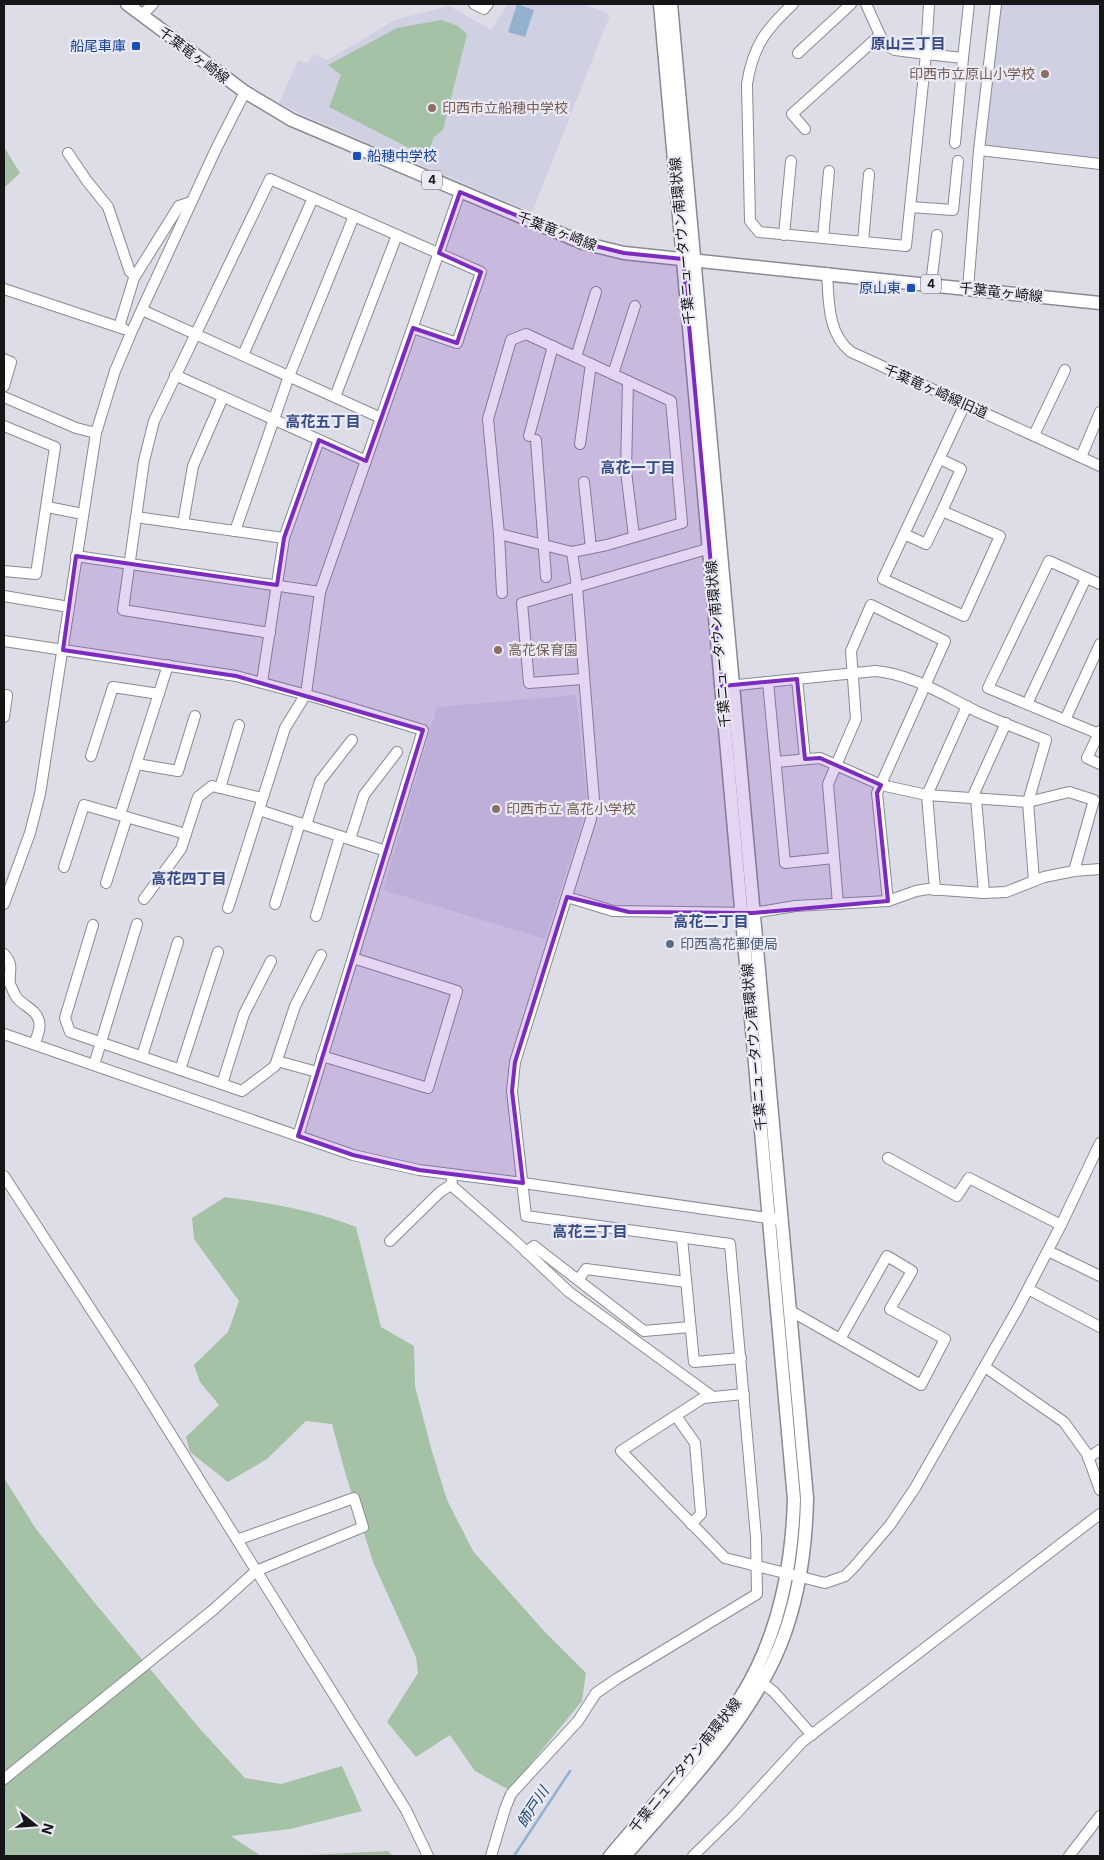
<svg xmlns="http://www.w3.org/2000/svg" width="1104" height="1860" viewBox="0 0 1104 1860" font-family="Inter,'Noto Sans JP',sans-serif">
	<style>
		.built { fill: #cfd0e1 }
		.green { fill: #a6c2a6 }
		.water { fill: #94b1cf }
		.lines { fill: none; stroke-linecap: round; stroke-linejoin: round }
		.stream { stroke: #94b1cf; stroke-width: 2.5 }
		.minor-casing { stroke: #898a93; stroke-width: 12 }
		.major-casing { stroke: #898a93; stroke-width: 15 }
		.minor { stroke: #fff; stroke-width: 10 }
		.major { stroke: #fff; stroke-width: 12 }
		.marked { fill: #7b2cbf; fill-opacity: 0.2; stroke: #7b2cbf; stroke-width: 4; stroke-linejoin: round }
		.transit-dot { fill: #1a4fb4; stroke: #eaeaf4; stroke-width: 2 }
		.education-dot { fill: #8d6e63; stroke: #eaeaf4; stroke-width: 2 }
		.service-dot { fill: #5c6f8a; stroke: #eaeaf4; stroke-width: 2 }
		.labels { text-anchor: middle; stroke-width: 4.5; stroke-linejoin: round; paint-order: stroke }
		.shield { fill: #eaeaf4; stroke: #56565b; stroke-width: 1 }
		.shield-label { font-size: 12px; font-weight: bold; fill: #161619 }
		.transit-label { font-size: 14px; fill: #164399; stroke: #eaeaf4; text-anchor: end }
		.street-label { font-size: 14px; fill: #161619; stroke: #eaeaf4 }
		.education-label { font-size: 14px; fill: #785e54; stroke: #eaeaf4; text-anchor: start }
		.service-label { font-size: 14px; fill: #4e5e75; stroke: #eaeaf4; text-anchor: start }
		.neighbourhood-label { font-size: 15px; font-weight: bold; fill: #364b85; stroke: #eaeaf4 }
		.water-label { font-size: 15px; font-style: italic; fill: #1a466e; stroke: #eaeaf4 }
	</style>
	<rect width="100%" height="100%" fill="#dddde7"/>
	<g class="built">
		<polygon points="508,4 584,4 610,15 532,212 301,114 279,103 298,61 308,63 314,54 328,60 395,20 449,6 491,30"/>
		<polygon points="998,4 1100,4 1100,158 984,146"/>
		<polygon points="576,695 587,801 584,817 545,939 383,890 437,707"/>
	</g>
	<g class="green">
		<polygon points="442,20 458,26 467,34 443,130 434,137 429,149 417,152 329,107 341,75 328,65 397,28"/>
		<polygon points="4,147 20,173 4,188 4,146"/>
		<path d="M225,1197C269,1203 315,1210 356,1227L381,1327L414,1346L415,1386L431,1448L447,1500L473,1551L544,1631L586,1673L582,1701L509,1790L475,1771L450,1735L416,1757L387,1722L418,1673L416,1657L373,1562L345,1472L332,1424L306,1421L267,1459L228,1482L190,1452L186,1437L219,1405L200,1382L194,1365L228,1332L239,1301L194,1239L192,1218Z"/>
		<polygon points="4,1478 36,1529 94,1602 201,1730 245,1778 281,1784 342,1766 362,1811 290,1829 231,1836 261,1856 4,1856"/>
		<polygon points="388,1851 393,1856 289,1856"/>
	</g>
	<polygon class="water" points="517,4 534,10 525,37 508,32"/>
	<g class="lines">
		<polyline class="stream" points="514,1856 570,1771"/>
		<defs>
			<g id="minor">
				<polyline points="474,4 484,9 488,4"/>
				<path d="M793,4C766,29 753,46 747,84L750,221L759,232L906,246L926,54L895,50L884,44L866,4"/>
				<polyline points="929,4 926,54 963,58 955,143"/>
				<polyline points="142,15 153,4"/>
				<polyline points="798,53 851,4"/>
				<polyline points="963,58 969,4"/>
				<polyline points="805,129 792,114 880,35"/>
				<polyline points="979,150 1100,164"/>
				<polyline points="68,153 87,181 108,207 130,272 136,274"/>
				<polyline points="910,207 953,210 958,161"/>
				<polyline points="784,235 791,161"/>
				<polyline points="823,238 829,171"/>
				<polyline points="863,242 869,174"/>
				<path d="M827,273C829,301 827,333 851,352L1100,466"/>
				<polyline points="931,284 937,235"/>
				<polyline points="4,289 124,329"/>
				<polyline points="968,289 979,150 996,4"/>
				<polyline points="142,310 381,418"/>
				<polyline points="119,327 134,278 179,206 191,202"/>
				<polyline points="243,355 313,198"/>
				<polyline points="576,357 596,292"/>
				<polyline points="4,359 11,362 4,386"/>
				<polyline points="613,374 635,306"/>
				<polyline points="175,375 366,461"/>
				<polyline points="628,381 626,471 634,537"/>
				<polyline points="4,397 76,428 96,433"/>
				<polyline points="335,397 397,235"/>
				<polyline points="4,426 55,447 36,574 4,571"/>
				<polyline points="1034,435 1065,370"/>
				<polyline points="529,436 553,346"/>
				<polyline points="536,440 546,577"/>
				<polyline points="580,444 591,364"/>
				<polyline points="1081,457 1100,412"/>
				<polyline points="940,459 961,469 942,511"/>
				<polyline points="584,482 591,548"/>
				<polyline points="47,507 83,514"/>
				<polyline points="136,517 284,538"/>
				<polyline points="183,524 193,466 223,397"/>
				<polyline points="235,531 289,376 354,216"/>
				<polyline points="499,534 502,593"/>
				<polyline points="904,534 926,544 942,511 1000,536 964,616 883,579 965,404"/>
				<polyline points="76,556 320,592"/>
				<polyline points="4,596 69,607"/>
				<polyline points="270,633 123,610 144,461 154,421 270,179 481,272 457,343 413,328"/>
				<polyline points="4,641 236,676 318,698 423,730 298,1136"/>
				<polyline points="583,679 529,683 522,603 714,547"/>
				<polyline points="797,679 805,759"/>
				<polyline points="262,682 284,538 319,440"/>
				<polyline points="768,682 785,863 834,858"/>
				<path d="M728,686L875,671C912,674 945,696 978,712C1000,722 1024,731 1046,740L1028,802L1034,881"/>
				<polyline points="4,695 7,695 4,717"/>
				<polyline points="1027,704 1086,578"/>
				<polyline points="1065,720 1100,644"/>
				<polyline points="1100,731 1087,758 1100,764"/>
				<polyline points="1099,734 988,688 1049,561 1100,584"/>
				<polyline points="91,756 113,687 159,694"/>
				<polyline points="776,762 820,758 881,785 927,795 1028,802 1069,792 1094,800 1074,871"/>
				<polyline points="137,764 178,771 195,716"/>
				<polyline points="220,788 239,725"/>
				<polyline points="972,798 1006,723"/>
				<polyline points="976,798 984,893"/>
				<polyline points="120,815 168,665"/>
				<polyline points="306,825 320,781 352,740"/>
				<polyline points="350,839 364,795 397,752"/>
				<polyline points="386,851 259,810 285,728 306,694 320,592 460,192"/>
				<polyline points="64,867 84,805 186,834"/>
				<polyline points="106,883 127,817"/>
				<polyline points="935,890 927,795 967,706"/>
				<polyline points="567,897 613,911 753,913 795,906 888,901 916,891 928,889 984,893 1006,892 1044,877 1074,871 1100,869"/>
				<polyline points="144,899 181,849 198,797 212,786 262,798"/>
				<polyline points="4,904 30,833 40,794 96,433 115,371 131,333 216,149 245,92"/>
				<polyline points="275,904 300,823"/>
				<polyline points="838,904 828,784 856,719 851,651 871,605 945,641 877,793 888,901"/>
				<polyline points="228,908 259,810"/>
				<polyline points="316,916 340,836"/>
				<polyline points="93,925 65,1018 70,1032 242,1091 275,1066 295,1006 321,955"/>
				<path d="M4,954C15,966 8,972 10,984C11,987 14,992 15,995C21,1006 36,1008 39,1021C41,1029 37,1037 34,1044"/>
				<polyline points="4,1034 353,1155 419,1170 523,1183 775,1219"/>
				<polyline points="142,1056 178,942"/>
				<polyline points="322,1056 428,1088 457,991 353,958"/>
				<polyline points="277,1061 317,1072"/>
				<polyline points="94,1065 137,924"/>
				<polyline points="180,1070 218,952"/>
				<polyline points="222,1084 244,1014 271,961"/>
				<polyline points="888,1158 957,1196 969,1178 1061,1225"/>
				<polyline points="4,1176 137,1380 406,1810 428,1856"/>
				<polyline points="451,1185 515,1241 569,1292 713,1397"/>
				<polyline points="682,1238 694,1362 741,1358"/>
				<polyline points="390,1241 440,1192 451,1185 452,1180"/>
				<polyline points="1048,1251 1100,1276"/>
				<polyline points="526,1252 534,1246 644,1331 690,1327"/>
				<polyline points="578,1280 586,1269 686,1282"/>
				<polyline points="1028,1289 1100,1327"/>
				<polyline points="789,1310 921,1385 945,1339 890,1309 912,1271 887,1256 840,1339"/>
				<polyline points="985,1367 1064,1422 1087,1454 1100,1490"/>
				<polyline points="744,1394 703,1398 621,1451 725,1558 825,1583 845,1576 854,1567 890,1525 915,1488 1018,1308 1061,1225 1100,1143"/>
				<polyline points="676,1416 695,1443 701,1514 691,1524"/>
				<polyline points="1088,1458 1100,1450"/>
				<polyline points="756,1678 774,1692 812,1735"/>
				<polyline points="4,1779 213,1610 256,1571 363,1527 354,1498 237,1540"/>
				<polyline points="491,1856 505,1809 511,1794 578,1721 596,1693 618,1678 757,1594 756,1537 730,1244 526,1216 512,1091 515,1062 591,819 594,800 577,587 572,552 607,545 682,523 671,401 526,334 511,340 488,419 499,534 572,552"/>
				<polyline points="693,1856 735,1815 802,1742 1100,1514"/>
				<polyline points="1069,1856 1100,1816"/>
			</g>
			<g id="major">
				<polyline points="127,4 245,92 292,120 583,243 624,253 1100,303"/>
				<path d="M610,1856C637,1824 664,1793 691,1761C709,1740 728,1719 742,1695C779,1635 792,1568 794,1499L660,4"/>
				<path d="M625,1856C679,1793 748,1724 780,1646C799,1599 806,1548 807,1498L671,4"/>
			</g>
		</defs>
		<use href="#minor" class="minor-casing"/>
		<use href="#major" class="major-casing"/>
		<use href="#minor" class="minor"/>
		<use href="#major" class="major"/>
	</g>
	<path class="marked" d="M460,192L583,243L624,253L683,259L722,686L797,679L805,759L820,758L881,785L877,793L888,901L753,913L629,912L567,897L515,1062L512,1091L523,1183L419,1170L353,1155L298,1136L423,730L236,676L63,650L76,556L277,585L284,538L319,440L366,461L413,328L457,343L481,272L439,253Z"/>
	<g class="transit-dot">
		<rect x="131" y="41" width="10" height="10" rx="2.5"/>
		<rect x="352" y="151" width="10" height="10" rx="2.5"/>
		<rect x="906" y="283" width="10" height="10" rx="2.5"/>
	</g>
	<g class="education-dot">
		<circle cx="1045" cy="74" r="5"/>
		<circle cx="432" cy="108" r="5"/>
		<circle cx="498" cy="650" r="5"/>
		<circle cx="496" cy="809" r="5"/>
	</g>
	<circle class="service-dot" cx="670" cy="944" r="5"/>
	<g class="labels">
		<g class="shield">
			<rect x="422" y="170.5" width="20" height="19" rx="4"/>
			<rect x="921" y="274.5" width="20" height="19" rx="4"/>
		</g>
		<g class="shield-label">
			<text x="432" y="184">4</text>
			<text x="931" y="288">4</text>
		</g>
		<g class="transit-label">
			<text x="126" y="51">船尾車庫</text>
			<text x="367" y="161" text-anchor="start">船穂中学校</text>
			<text x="901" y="293">原山東</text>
		</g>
		<g class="street-label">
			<text transform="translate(194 55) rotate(37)" y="5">千葉竜ヶ崎線</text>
			<text transform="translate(557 231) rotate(21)" y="5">千葉竜ヶ崎線</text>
			<text transform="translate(682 241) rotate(-95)" y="5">千葉ニュータウン南環状線</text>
			<text transform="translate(1001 292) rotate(6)" y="5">千葉竜ヶ崎線</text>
			<text transform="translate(936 391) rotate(24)" y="5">千葉竜ヶ崎線旧道</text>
			<text transform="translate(718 644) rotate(-95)" y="5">千葉ニュータウン南環状線</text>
			<text transform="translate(754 1047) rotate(-95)" y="5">千葉ニュータウン南環状線</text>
			<text transform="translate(685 1765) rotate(-51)" y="5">千葉ニュータウン南環状線</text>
		</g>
		<g class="education-label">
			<text x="1035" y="79" text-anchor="end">印西市立原山小学校</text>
			<text x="442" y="113">印西市立船穂中学校</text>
			<text x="508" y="655">高花保育園</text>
			<text x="506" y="814">印西市立 高花小学校</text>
		</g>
		<g class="service-label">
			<text x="680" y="949">印西高花郵便局</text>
		</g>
		<g class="neighbourhood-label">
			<text x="908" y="49">原山三丁目</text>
			<text x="323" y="427">高花五丁目</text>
			<text x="638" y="473">高花一丁目</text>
			<text x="189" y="884">高花四丁目</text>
			<text x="711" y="927">高花二丁目</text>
			<text x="590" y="1237">高花三丁目</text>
		</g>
		<g class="water-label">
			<text transform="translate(533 1807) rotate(-57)" y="5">師戸川</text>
		</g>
	</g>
	<rect width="1104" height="1860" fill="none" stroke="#161619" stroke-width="10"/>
	<g transform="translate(35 1825) rotate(107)" stroke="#eaeaf4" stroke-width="4" paint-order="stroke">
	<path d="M0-4L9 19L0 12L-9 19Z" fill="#161619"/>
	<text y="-8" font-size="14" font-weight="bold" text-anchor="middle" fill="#161619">N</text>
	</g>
</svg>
